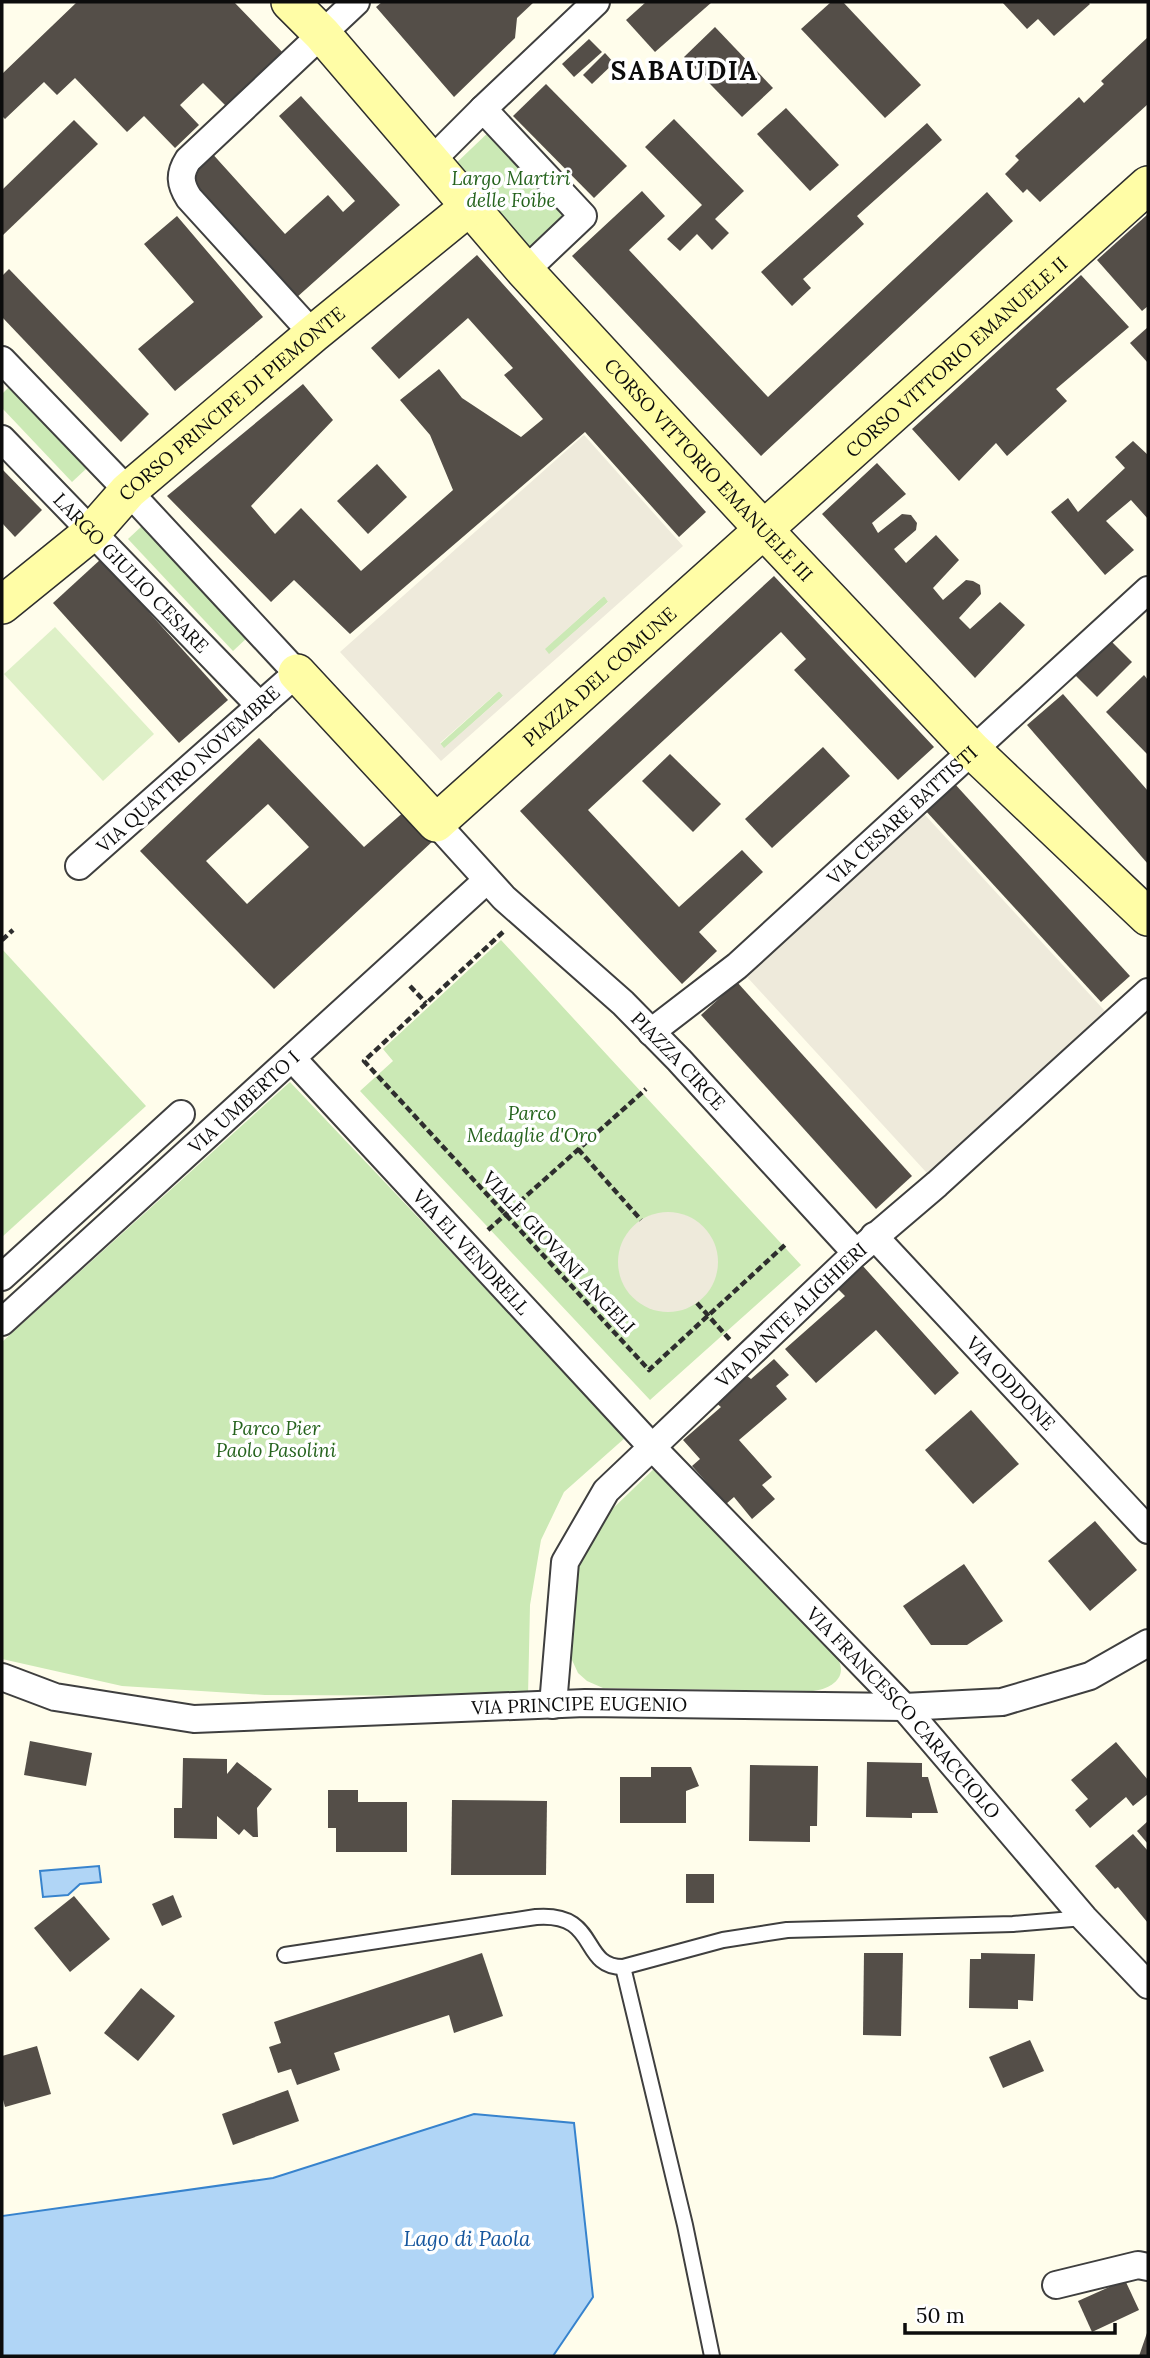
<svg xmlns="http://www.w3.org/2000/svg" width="1150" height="2358" viewBox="0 0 1150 2358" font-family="Lora,serif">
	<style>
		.green { fill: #cbe9b5 }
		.pitch { fill: #def0c7 }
		.plaza { fill: #eeeadb; fill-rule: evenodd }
		.water { fill: #b0d5f6; stroke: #3783cd; stroke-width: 2 }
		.building { fill: #544e48; fill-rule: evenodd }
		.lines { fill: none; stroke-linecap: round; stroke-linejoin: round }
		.lane-casing { stroke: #3f3f3f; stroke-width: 18 }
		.street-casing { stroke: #3f3f3f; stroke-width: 30 }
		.secondary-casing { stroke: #2e2e2e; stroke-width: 40 }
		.path { stroke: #2e2e2e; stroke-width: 4.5; stroke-dasharray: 7 3.5; stroke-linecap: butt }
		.lane { stroke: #fff; stroke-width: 14 }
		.street { stroke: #fff; stroke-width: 26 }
		.secondary { stroke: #fffda6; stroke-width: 37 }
		.labels { text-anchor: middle; stroke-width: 7; stroke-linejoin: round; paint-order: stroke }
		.park-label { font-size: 19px; font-style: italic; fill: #25631d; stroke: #fff }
		.street-label { font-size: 19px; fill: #0c0c0c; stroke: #fff }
		.water-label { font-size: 21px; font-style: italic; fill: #16569d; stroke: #fff }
		.district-label { font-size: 26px; font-weight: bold; letter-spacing: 2px; fill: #0c0c0c; stroke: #fff }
	</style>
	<rect width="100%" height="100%" fill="#fffdeb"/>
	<g class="green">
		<polygon points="494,127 573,209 528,251 450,169"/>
		<polygon points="10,386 87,468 72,482 2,408 2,394"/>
		<polygon points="143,525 248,637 233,651 128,539"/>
		<polygon points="604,596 609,601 549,655 544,649"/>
		<polygon points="499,691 504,695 444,749 440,744"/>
		<polygon points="501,940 801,1265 650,1400 360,1091 393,1061 383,1049"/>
		<polygon points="2,949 146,1106 2,1237"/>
		<polygon points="290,1082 626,1437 564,1492 541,1540 530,1605 528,1696 265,1695 122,1686 2,1659 2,1342"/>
		<path d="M660,1463L836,1656C850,1676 832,1689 813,1691L603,1688L587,1681L578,1673L572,1660L569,1646L576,1568L603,1518Z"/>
	</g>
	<polygon class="pitch" points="55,627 154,734 103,781 4,674"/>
	<g class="plaza">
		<path d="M584,435L683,546L441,761L340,652ZM604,596L608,602L549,654L545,649ZM499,691L503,696L444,748L440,743Z"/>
		<polygon points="915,804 1115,1022 937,1184 737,966"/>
		<circle cx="668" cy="1262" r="50"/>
	</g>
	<g class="water">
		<polygon points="99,1866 101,1882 80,1884 68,1895 43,1897 40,1871"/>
		<polygon points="474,2114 574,2123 593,2297 553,2356 2,2356 2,2216 273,2178"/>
	</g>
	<g class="building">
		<polygon points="77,2 234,2 288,58 232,112 203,83 180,105 199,125 175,148 144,116 127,132 75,78 57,95 44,82 5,119 2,116 2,74"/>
		<polygon points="382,2 534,2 517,18 515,38 454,97 376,7"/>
		<polygon points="646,2 712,2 655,52 626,20"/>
		<polygon points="831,2 843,2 921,85 885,118 801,29"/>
		<polygon points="1002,2 1088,2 1090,4 1054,36 1038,19 1027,29"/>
		<polygon points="715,27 773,88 742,117 684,57"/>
		<polygon points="1148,37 1148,104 1040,202 1027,189 1023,193 1005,174 1019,160 1015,156 1079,97 1084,103 1104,84 1101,81"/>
		<polygon points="589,39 602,52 574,77 562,64"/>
		<polygon points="605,53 614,63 592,84 583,75"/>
		<polygon points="546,84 627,166 594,198 513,116"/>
		<polygon points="301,96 400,205 296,298 184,173 209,150 285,234 328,195 343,212 355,201 279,116"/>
		<polygon points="786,108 839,165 810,191 757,134"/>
		<polygon points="674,119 744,191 715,219 729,233 712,250 697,234 680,251 667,239 702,205 645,147"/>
		<polygon points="74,120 98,144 2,236 2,190"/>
		<polygon points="927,123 942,140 857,216 864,224 803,279 811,288 792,306 761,272"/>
		<polygon points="642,191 665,216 629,250 768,397 987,192 1013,221 761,456 572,256"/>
		<polygon points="1148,214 1148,306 1142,311 1097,260"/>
		<polygon points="177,216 263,317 175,391 138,349 194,302 144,244"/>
		<polygon points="477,255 706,512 679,537 585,432 350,634 294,580 271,602 167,496 303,384 333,420 251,506 275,534 301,508 361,571 453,490 430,435 400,400 439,369 462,398 521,437 543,419 504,375 513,368 468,318 399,379 371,348"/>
		<polygon points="9,269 149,414 121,442 2,317 2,276"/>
		<polygon points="1081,275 1129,327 1056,389 1067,401 1007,456 996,443 959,481 912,429"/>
		<polygon points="1148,327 1148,363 1130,343"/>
		<polygon points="1133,441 1148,455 1148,519 1131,500 1106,521 1134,550 1105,575 1051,512 1068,498 1078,512 1125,468 1115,457"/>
		<polygon points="877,463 906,494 872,523 878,533 902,514 911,515 917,523 916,530 894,549 906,563 936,535 959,560 933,588 943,600 966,580 973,581 980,585 981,594 959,618 970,629 1000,602 1025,625 975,678 822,514"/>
		<polygon points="377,464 407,497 368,534 337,501"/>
		<polygon points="2,469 42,510 15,537 2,523"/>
		<polygon points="101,559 228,700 179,743 53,603"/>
		<polygon points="774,576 934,747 898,780 794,670 806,659 781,632 588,810 679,907 742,850 763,872 699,932 717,951 682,984 520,811"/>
		<polygon points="1108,638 1132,662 1097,697 1073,673"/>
		<polygon points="1144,675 1148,680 1148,755 1106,712"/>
		<polygon points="1063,694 1148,791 1148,864 1027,725"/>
		<path d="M259,738L364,847L406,810L434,840L274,989L140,851ZM268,804L309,847L247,904L206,861Z"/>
		<polygon points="823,747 850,776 772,848 745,819"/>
		<polygon points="670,754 721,804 693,832 642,781"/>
		<polygon points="954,783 1130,976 1101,1002 925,810"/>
		<polygon points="737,982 912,1176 876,1209 701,1015"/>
		<polygon points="862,1265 959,1373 935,1395 876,1330 816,1383 785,1349 845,1296 837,1288"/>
		<polygon points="774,1359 789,1375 776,1386 787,1399 739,1440 772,1477 762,1485 775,1499 752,1519 734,1497 726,1504 692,1466 700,1459 683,1440 721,1407 715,1402 746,1375 751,1379"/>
		<polygon points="971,1410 1019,1464 973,1504 925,1450"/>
		<polygon points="1095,1521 1137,1570 1090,1611 1048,1561"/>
		<polygon points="964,1564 1003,1621 967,1645 931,1645 903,1606"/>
		<polygon points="30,1741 92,1753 86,1786 24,1775"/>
		<polygon points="1116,1742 1148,1780 1148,1794 1133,1806 1126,1797 1090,1828 1075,1810 1088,1799 1071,1780"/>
		<polygon points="183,1758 227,1759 227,1774 237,1762 272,1789 257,1808 258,1837 253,1837 244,1829 239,1835 217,1816 217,1839 174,1838 174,1808 182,1808"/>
		<polygon points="867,1762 922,1763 922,1777 928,1777 938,1813 912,1813 912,1818 866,1817"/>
		<polygon points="750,1765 818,1766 817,1826 810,1826 810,1842 749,1841"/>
		<polygon points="651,1767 691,1767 699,1786 686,1791 686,1823 620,1823 620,1777 651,1777"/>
		<polygon points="328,1790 358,1790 358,1802 407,1802 407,1852 336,1852 336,1828 328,1828"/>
		<polygon points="452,1800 547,1801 546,1875 451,1875"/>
		<polygon points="1148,1821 1148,1844 1137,1831"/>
		<polygon points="1133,1834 1148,1851 1148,1923 1118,1887 1115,1889 1095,1866"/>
		<rect x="686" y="1874" width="28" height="29"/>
		<polygon points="173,1895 182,1917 162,1926 152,1904"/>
		<polygon points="74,1896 110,1939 70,1972 34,1928"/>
		<polygon points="482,1953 503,2016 454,2033 449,2015 334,2053 340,2070 297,2085 291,2069 278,2073 269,2047 281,2043 274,2022"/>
		<polygon points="864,1953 903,1953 901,2036 863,2035"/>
		<polygon points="981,1953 1035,1954 1033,2001 1018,2000 1018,2009 969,2008 970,1959 981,1959"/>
		<polygon points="141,1988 175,2016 138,2061 104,2033"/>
		<polygon points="1030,2040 1044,2071 1003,2088 989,2057"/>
		<polygon points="37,2046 51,2094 5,2107 2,2096 2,2056"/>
		<polygon points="288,2090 299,2121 233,2145 222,2114"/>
		<polygon points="1125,2280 1139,2310 1092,2332 1078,2301"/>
		<polygon points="1148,2330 1148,2356 1139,2356"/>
	</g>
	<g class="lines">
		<defs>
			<g id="lane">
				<path d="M285,1955L536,1917C600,1912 579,1967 623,1967L723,1940L787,1930L1013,1924L1084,1918"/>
				<polyline points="623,1967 685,2225 712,2356"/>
			</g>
			<g id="street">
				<polyline points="483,109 596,2"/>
				<polyline points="430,162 483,109 583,216 525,271"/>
				<path d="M313,334L189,198C180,184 179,174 188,160L356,2"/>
				<polyline points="2,360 128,491 297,673 79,866"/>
				<path id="s1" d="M2,439L260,706"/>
				<path id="s2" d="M436,823L504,898L623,1003L679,1060L856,1253"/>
				<path id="s3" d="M651,1032L737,966L1148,590"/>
				<path id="s4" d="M292,1058L651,1446L904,1707L1084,1918L1148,1985"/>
				<path id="s5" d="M874,1236L1148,1530"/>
				<polyline points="2,1277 181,1114"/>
				<path id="s6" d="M2,1322L487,880"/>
				<path id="s7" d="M2,1677L55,1697L194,1719L585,1703L904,1707L1002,1702L1090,1676L1148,1643"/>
				<path id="s8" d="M553,1705L565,1562L606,1491L856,1253L937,1184L1148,992"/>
				<polyline points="1056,2285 1138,2265 1148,2267"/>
			</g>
			<g id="secondary">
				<path id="s9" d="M290,2L322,34L525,271L764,530L972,750L1148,917"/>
				<path id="s10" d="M2,605L92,532L128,491L313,334L469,207"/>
				<path id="s11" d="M297,673L436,823L1148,185"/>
			</g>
		</defs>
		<use href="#lane" class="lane-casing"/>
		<use href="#street" class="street-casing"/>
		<use href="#secondary" class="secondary-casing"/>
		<g class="path">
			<polyline points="503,932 364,1061 649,1370 787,1243"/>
			<polyline points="2,940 13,930"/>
			<polyline points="410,986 426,1003"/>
			<polyline points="578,1149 641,1220"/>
			<polyline points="488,1230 646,1089"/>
			<polyline points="697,1303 730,1340"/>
		</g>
		<use href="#lane" class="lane"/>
		<use href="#street" class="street"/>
		<use href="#secondary" class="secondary"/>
	</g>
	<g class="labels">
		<g class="park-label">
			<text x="511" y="185">Largo Martiri<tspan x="511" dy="22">delle Foibe</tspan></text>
			<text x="532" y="1120">Parco<tspan x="532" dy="22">Medaglie d'Oro</tspan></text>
			<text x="276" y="1435">Parco Pier<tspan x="276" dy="22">Paolo Pasolini</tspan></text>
		</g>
		<g class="street-label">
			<text dy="7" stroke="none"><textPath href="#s11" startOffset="903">CORSO VITTORIO EMANUELE II</textPath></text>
			<text dy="7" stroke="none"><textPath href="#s10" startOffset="306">CORSO PRINCIPE DI PIEMONTE</textPath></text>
			<text dy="7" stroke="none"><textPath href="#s9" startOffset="628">CORSO VITTORIO EMANUELE III</textPath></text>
			<text dy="7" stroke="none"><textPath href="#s1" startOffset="186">LARGO GIULIO CESARE</textPath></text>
			<text dy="7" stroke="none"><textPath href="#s11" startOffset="424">PIAZZA DEL COMUNE</textPath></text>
			<text transform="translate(188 769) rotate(-42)" y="7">VIA QUATTRO NOVEMBRE</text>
			<text dy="7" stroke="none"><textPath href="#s3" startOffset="332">VIA CESARE BATTISTI</textPath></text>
			<text dy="7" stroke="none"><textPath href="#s2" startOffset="340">PIAZZA CIRCE</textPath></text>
			<text dy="7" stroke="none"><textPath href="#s6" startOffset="327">VIA UMBERTO I</textPath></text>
			<text dy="7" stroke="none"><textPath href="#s4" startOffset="264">VIA EL VENDRELL</textPath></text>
			<text transform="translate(559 1252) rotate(47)" y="7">VIALE GIOVANI ANGELI</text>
			<text dy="7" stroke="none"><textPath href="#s8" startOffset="481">VIA DANTE ALIGHIERI</textPath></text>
			<text dy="7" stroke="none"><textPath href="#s5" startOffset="201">VIA ODDONE</textPath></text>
			<text dy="7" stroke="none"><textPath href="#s7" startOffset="583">VIA PRINCIPE EUGENIO</textPath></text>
			<text dy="7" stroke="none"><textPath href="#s4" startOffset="896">VIA FRANCESCO CARACCIOLO</textPath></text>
		</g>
		<g class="water-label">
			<text x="467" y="2246">Lago di Paola</text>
		</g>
		<g class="district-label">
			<text x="685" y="80">SABAUDIA</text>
		</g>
	</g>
	<rect width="1150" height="2358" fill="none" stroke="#0c0c0c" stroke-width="7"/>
	<path d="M905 2323v10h210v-10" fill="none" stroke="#0c0c0c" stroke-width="3.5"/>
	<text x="916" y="2323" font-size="21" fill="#0c0c0c" stroke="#ffffff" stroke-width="5" paint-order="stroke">50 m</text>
</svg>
